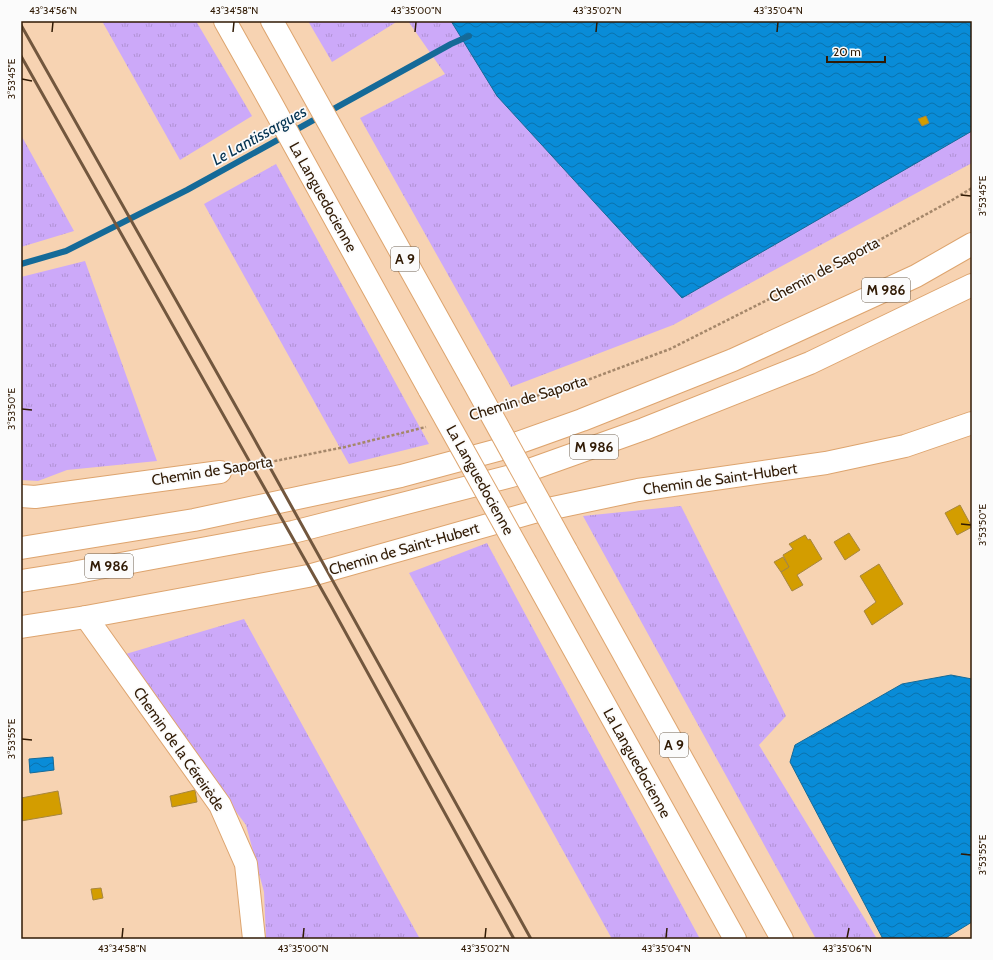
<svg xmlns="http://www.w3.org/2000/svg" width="993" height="960" viewBox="0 0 993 960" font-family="Cabin,sans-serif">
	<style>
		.grass { fill: url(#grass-tufts) }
		.water { fill: url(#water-waves); stroke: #156a98 }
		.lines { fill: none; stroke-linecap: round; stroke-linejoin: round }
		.stream { stroke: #156a98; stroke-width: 6 }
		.building { fill: #d39d00; stroke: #a7863f }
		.street-casing { stroke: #dda46e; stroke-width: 24 }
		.primary-casing { stroke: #dda46e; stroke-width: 24 }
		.highway-casing { stroke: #dda46e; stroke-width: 24 }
		.path { stroke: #a5876a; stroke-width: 2.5; stroke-dasharray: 3 2; stroke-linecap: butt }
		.street { stroke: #fff; stroke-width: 22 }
		.primary { stroke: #fff; stroke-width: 22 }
		.highway { stroke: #fff; stroke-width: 22 }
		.rail { stroke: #72573e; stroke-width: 3 }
		.highway-bridge-casing { stroke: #dda46e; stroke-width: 24; stroke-linecap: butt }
		.highway-bridge { stroke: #fff; stroke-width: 22 }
		.ticks { fill: none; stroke: #301a04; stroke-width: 1.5 }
		.labels { text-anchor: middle; stroke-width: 3.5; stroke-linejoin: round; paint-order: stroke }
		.shield { fill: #fbfbfb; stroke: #6d5e4e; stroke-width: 1 }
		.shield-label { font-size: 14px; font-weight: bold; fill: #301a04 }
		.street-label { font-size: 15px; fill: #301a04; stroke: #fbfbfb }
		.water-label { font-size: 16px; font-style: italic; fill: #043351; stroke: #fbfbfb }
		.neatline { fill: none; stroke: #301a04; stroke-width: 1.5 }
		.ticks-label { font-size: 10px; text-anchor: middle; fill: #301a04 }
	</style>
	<defs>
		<pattern id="grass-tufts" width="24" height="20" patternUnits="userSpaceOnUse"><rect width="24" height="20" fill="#cca9f9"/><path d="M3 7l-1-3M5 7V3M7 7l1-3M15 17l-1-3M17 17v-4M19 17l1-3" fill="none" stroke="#b091d4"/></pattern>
		<pattern id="water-waves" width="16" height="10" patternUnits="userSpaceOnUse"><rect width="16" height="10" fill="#098cd8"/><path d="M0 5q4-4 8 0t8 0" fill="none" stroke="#0a72ad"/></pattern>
	</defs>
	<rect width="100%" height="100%" fill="#f7d3b2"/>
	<g class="grass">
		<polygon points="102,21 196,21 252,116 180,160"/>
		<polygon points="308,21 398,21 332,62"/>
		<polygon points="408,21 972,21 972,163 673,325 511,387 360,118 445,74"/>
		<polygon points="21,135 74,231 21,247"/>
		<polygon points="276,164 429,444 349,464 204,204"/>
		<polygon points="85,261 157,461 67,470 38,481 21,480 21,277"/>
		<polygon points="681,506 786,716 759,745 877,939 816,939 583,516"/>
		<polygon points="487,543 700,939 612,939 409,573"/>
		<polygon points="244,619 420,939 266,939 264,892 246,825 119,656"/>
	</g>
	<g class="water">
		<polygon points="451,21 972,21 972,131 682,298 497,96"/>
		<polygon points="951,675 972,679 972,922 944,939 883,939 790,762 795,745 902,684"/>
		<polygon points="53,757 54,770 30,773 29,759"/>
	</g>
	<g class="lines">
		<polyline class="stream" points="21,264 66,251 187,190 451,44 469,36"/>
	</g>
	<g class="building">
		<polygon points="926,116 929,123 922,126 918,119"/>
		<polygon points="960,505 972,527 957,535 945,513"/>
		<polygon points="849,533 860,550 845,560 834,542"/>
		<polygon points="805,535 808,540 810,539 822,559 797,575 803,585 792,591 781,572 789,567 783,555 793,549 789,544"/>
		<polygon points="783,557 789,567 781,572 774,562"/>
		<polygon points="879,564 903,604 872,625 864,611 876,602 860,576"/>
		<polygon points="195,790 197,802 172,807 170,796"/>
		<polygon points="58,791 62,814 21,821 21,798"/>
		<polygon points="101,888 103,898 93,900 91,889"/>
	</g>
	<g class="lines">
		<defs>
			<g id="street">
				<polyline points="21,496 35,497 220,472"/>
				<polyline points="86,617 220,805 246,864 254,939"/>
				<polyline points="21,627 86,617 308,576 534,512 638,490 826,463 905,446 972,423"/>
			</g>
			<g id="primary">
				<polyline points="21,548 194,520 401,476 498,450 582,420 733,360 916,276 972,244"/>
				<polyline points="21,581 72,573 293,532 515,475 644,429 810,363 972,285"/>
			</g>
			<g id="highway">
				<polyline points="225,21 270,101 430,391"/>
				<polyline points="272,21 471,378"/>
				<polyline points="566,550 782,939"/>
				<polyline points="526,563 735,939"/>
			</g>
		</defs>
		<use href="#street" class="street-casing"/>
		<use href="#primary" class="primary-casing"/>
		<use href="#highway" class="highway-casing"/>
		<g class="path">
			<polyline points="508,405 590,379 670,349 803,282 954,199 972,188"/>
			<polyline points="240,468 345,447 426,427"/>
		</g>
		<use href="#street" class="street"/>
		<use href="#primary" class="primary"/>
		<use href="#highway" class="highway"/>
		<g class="rail">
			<polyline points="21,25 252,435 531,939"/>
			<polyline points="21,56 331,606 514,939"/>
		</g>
		<defs>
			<g id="highway-bridge">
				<polyline points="471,378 566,550"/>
				<polyline points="430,391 526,563"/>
			</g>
		</defs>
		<use href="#highway-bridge" class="highway-bridge-casing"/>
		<use href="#highway-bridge" class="highway-bridge"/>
	</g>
	<path class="ticks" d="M52,32L53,22M233,32L234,22M415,32L416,22M596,32L597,22M777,32L778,22M22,79L32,81M961,195L971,196M22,409L32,410M961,524L971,525M22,739L32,740M961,854L971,855M122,938L123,928M303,938L304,928M485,938L486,928M666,938L667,928M847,938L849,928"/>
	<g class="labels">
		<g class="shield">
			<rect x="391" y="247" width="28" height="24" rx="3"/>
			<rect x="862" y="278" width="48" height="24" rx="3"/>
			<rect x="570" y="435" width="48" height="24" rx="3"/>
			<rect x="85" y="554" width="48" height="24" rx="3"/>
			<rect x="660" y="733" width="28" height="24" rx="3"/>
		</g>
		<g class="shield-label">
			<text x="405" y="264">A 9</text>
			<text x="886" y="295">M 986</text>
			<text x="594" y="452">M 986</text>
			<text x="109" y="571">M 986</text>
			<text x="674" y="750">A 9</text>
		</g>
		<g class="street-label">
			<text transform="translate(323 197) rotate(61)" y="5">La Languedocienne</text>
			<text transform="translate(824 270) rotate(-28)" y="5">Chemin de Saporta</text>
			<text transform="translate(528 398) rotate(-17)" y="5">Chemin de Saporta</text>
			<text transform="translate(212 471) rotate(-9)" y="5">Chemin de Saporta</text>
			<text transform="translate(720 479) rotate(-8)" y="5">Chemin de Saint-Hubert</text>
			<text transform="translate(480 480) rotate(61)" y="5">La Languedocienne</text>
			<text transform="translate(404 549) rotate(-16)" y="5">Chemin de Saint-Hubert</text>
			<text transform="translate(179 749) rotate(55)" y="5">Chemin de la Céreirède</text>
			<text transform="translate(637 763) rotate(61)" y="5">La Languedocienne</text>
		</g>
		<g class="water-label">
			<text transform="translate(259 135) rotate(-29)" y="6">Le Lantissargues</text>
		</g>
	</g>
	<rect width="993" height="960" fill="none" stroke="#fbfbfb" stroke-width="44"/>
	<path d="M827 56v6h58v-6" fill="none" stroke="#301a04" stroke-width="2"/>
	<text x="833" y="56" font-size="12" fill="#301a04" stroke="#fbfbfb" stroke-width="3" paint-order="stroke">20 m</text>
	<rect x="22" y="22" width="949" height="916" class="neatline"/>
	<g class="ticks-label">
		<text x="53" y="14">43°34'56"N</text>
		<text x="234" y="14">43°34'58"N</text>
		<text x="416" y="14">43°35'00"N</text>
		<text x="597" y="14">43°35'02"N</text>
		<text x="778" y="14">43°35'04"N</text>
		<text transform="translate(11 79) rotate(-90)" y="4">3°53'45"E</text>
		<text transform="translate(982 196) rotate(-90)" y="4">3°53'45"E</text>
		<text transform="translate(11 409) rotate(-90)" y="4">3°53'50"E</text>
		<text transform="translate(982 525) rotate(-90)" y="4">3°53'50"E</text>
		<text transform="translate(11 739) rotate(-90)" y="4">3°53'55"E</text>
		<text transform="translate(982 855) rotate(-90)" y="4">3°53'55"E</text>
		<text x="122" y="952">43°34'58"N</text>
		<text x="303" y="952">43°35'00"N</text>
		<text x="485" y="952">43°35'02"N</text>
		<text x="666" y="952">43°35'04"N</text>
		<text x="847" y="952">43°35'06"N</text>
	</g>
</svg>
